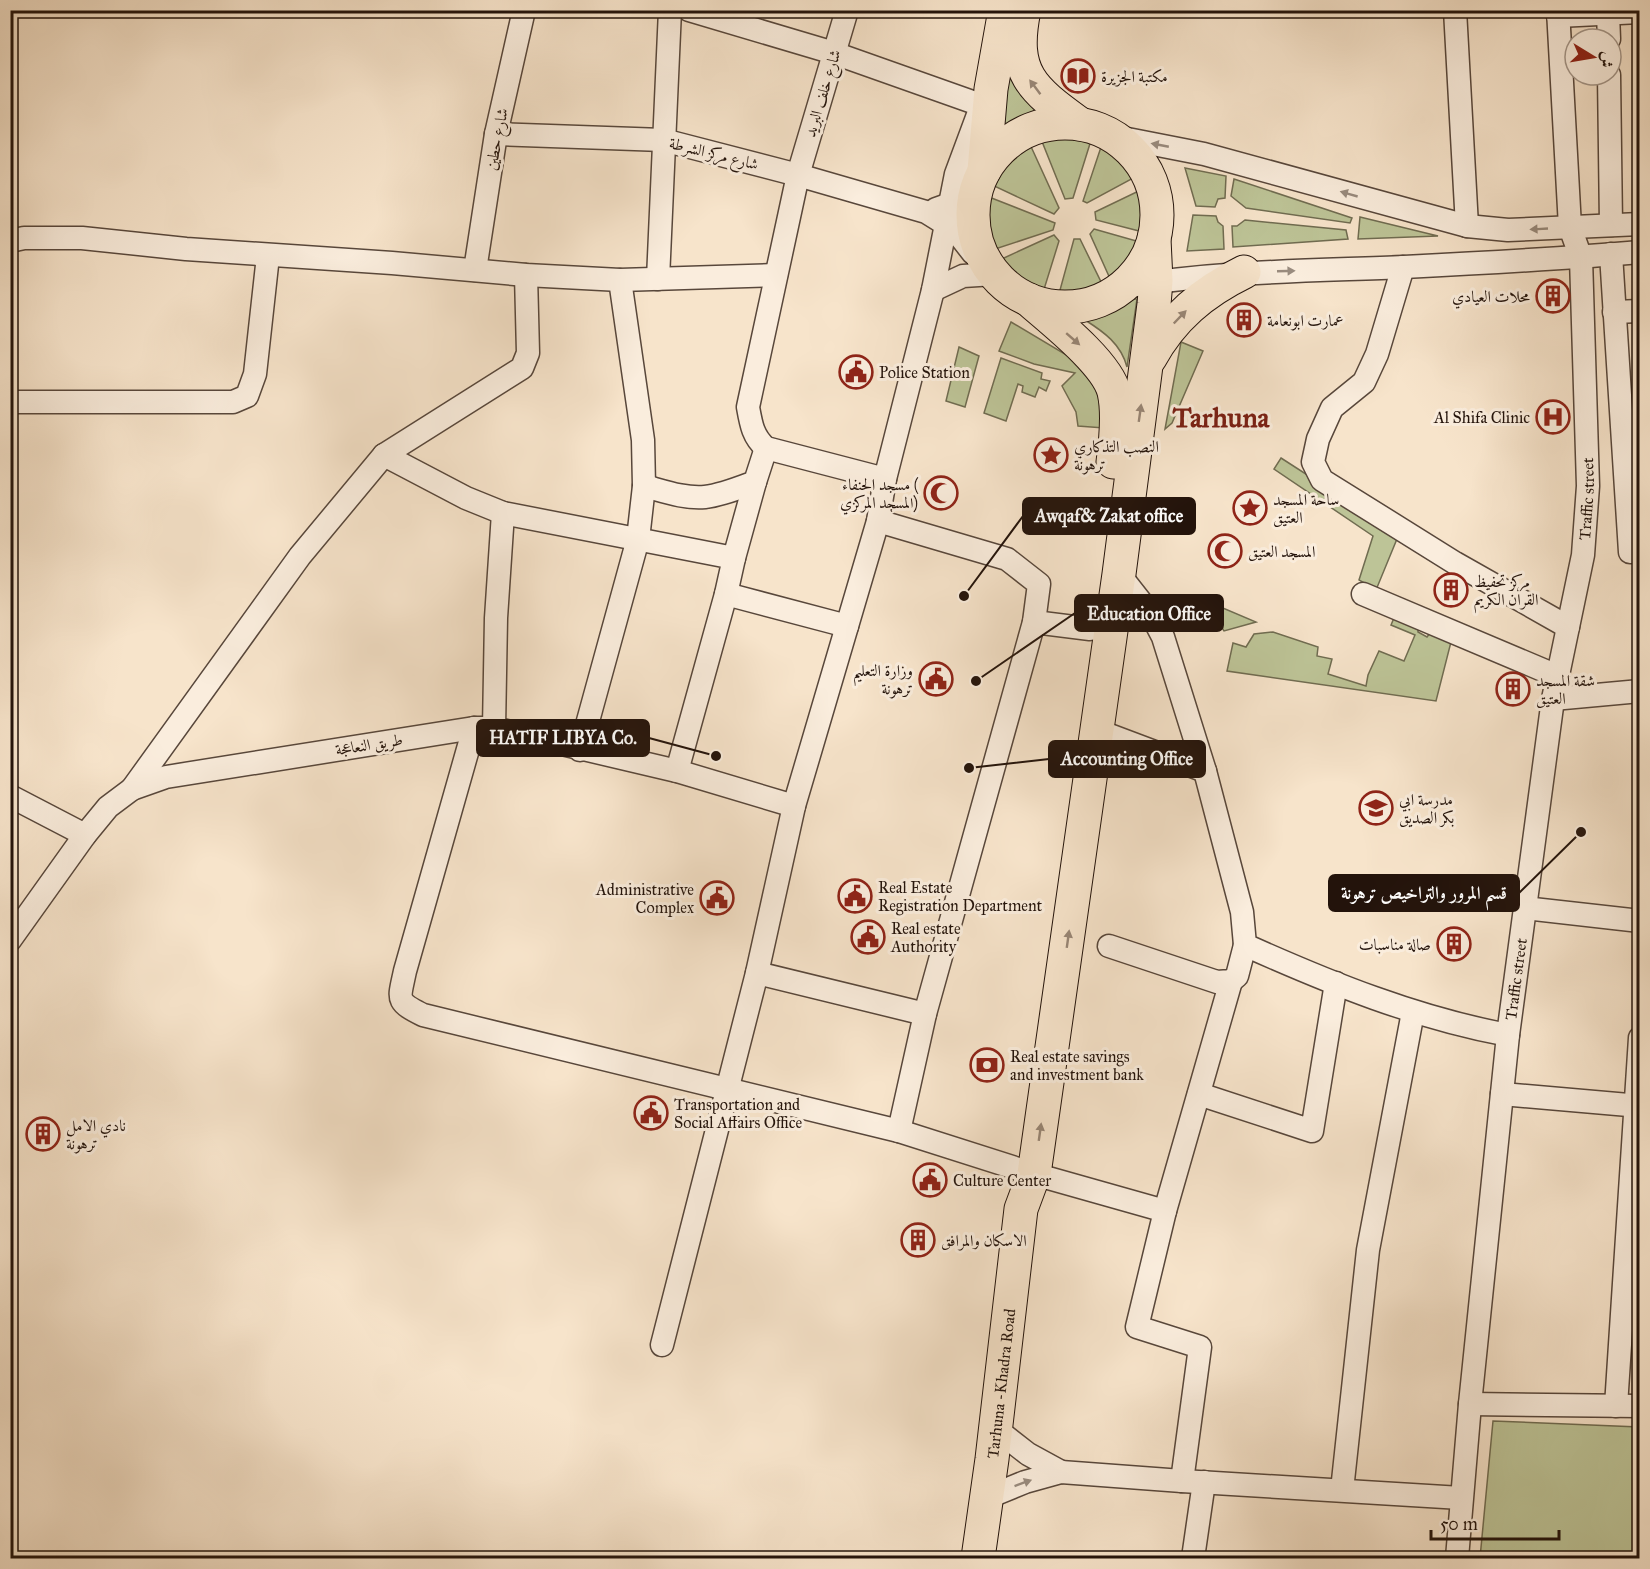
<svg xmlns="http://www.w3.org/2000/svg" width="1650" height="1569" viewBox="0 0 1650 1569" font-family="'IM FELL Great Primer',Amiri,serif">
	<style>
		.green { fill: #bdc497; stroke: #706c51; stroke-width: 1.5 }
		.lines { fill: none; stroke-linecap: round; stroke-linejoin: round }
		.minor-casing { stroke: #58473b; stroke-width: 25 }
		.highway-casing { stroke: #23130b; stroke-width: 35 }
		.minor { stroke: #faeddd; stroke-width: 22 }
		.highway { stroke: #f7e4cb; stroke-width: 33 }
		.oneway { fill: #988675 }
		.oneway2 { fill: #998b7e }
		.labels { text-anchor: middle; stroke-width: 6; stroke-linejoin: round; paint-order: stroke }
		.poi-label { font-size: 16px; fill: #23130b; stroke: #faeddd; text-anchor: start }
		.street-label { font-size: 16px; fill: #23130b; stroke: #faeddd }
		.town-label { font-size: 28px; font-weight: bold; fill: #7a1f14; stroke: #faeddd }
		.leader { fill: none; stroke: #23130b; stroke-width: 2 }
		.callout-dot { fill: #23130b; stroke: #faeddd; stroke-width: 2 }
		.callout { fill: #23130b; stroke: #23130b; stroke-width: 2 }
		.callout-label { font-size: 18px; text-anchor: middle; font-weight: bold; fill: #fff }
	</style>
	<rect width="100%" height="100%" fill="#f7e4cb"/>
	<filter id="stains"><feTurbulence type="fractalNoise" baseFrequency=".00333" numOctaves="4"/><feColorMatrix values="0 0 0 0 .2 0 0 0 0 .09 0 0 0 0 .02 0 0 0 .5 -.17"/></filter>
	<radialGradient id="worn" r=".72"><stop offset=".6" stop-color="#630" stop-opacity="0"/><stop offset="1" stop-color="#630" stop-opacity=".3"/></radialGradient>
	<g class="green">
		<polygon points="1007,62 1041,111 1018,122 996,138"/>
		<polygon points="1073,129 1093,134 1073,198 1065,199 1039,134"/>
		<path d="M1028,140L1059,208L1054,214L992,185C1000,168 1011,150 1028,140Z"/>
		<path d="M1103,141C1123,145 1133,156 1139,175L1087,203L1083,201Z"/>
		<polygon points="1185,168 1226,176 1225,198 1218,199 1215,207 1196,206"/>
		<polygon points="1234,179 1352,218 1350,223 1246,208 1231,196"/>
		<path d="M1149,186H1152C1158,202 1157,219 1151,234L1096,220L1095,212Z"/>
		<polygon points="989,197 1055,223 1053,230 989,251 985,224"/>
		<polygon points="1193,215 1216,216 1218,222 1223,226 1224,249 1187,251"/>
		<polygon points="1360,217 1438,236 1358,239"/>
		<polygon points="1245,220 1346,230 1348,239 1233,247 1232,226 1237,226"/>
		<path d="M1094,229L1147,244C1142,265 1131,275 1112,283L1090,234Z"/>
		<polygon points="1054,235 1059,241 1041,299 1012,284 993,263"/>
		<path d="M1074,239H1080L1106,292C1090,299 1074,306 1057,301Z"/>
		<path d="M1119,299H1137L1127,367C1121,344 1104,332 1085,320Z"/>
		<polygon points="1011,322 1085,366 1102,394 1104,428 1078,426 1076,412 1062,386 1075,373 1034,364 999,351"/>
		<polygon points="1181,342 1203,351 1172,423 1165,429"/>
		<polygon points="959,347 979,356 965,407 946,401"/>
		<polygon points="1001,358 1042,373 1041,379 1050,381 1046,391 1039,387 1035,397 1022,392 1023,386 1018,384 1006,421 984,413"/>
		<polygon points="1281,458 1399,534 1376,590 1359,580 1373,536 1274,469"/>
		<polygon points="1204,600 1256,622 1224,631"/>
		<polygon points="1396,613 1418,626 1418,632 1427,637 1430,633 1451,642 1436,701 1227,671 1233,643 1246,647 1254,634 1273,632 1318,647 1317,656 1332,659 1328,674 1366,686 1368,675 1379,651 1404,661 1415,635 1391,625"/>
		<polygon points="1493,1421 1639,1427 1639,1558 1480,1558"/>
	</g>
	<g class="lines">
		<defs>
			<g id="minor">
				<polyline points="689,10 834,53 981,105"/>
				<path d="M847,10L798,175L748,407C751,424 753,437 766,448L885,479"/>
				<polyline points="1455,10 1467,226"/>
				<polyline points="1608,14 1609,39"/>
				<polyline points="1558,16 1640,12"/>
				<polyline points="1609,75 1611,225"/>
				<polyline points="496,134 663,140 798,175 926,212 955,230 973,253 987,265"/>
				<polyline points="1112,136 1204,154 1467,226 1508,230 1640,224"/>
				<polyline points="936,209 950,204 973,204"/>
				<polyline points="10,241 24,238 82,238 186,249 392,263 526,275 620,280 776,275"/>
				<polyline points="1611,254 1630,552 1640,551"/>
				<polyline points="1403,267 1377,354 1364,382 1332,408 1318,439 1313,462 1322,480 1455,563 1568,627"/>
				<polyline points="475,270 496,134 524,10"/>
				<polyline points="658,279 670,10"/>
				<path d="M1123,287C1218,271 1309,271 1404,267C1483,263 1561,259 1640,252"/>
				<polyline points="933,290 963,276 994,274"/>
				<polyline points="1614,312 1640,311"/>
				<polyline points="10,402 233,402 247,396 255,374 268,256"/>
				<polyline points="384,455 466,498 503,513 734,558 726,594 677,771"/>
				<path d="M644,486C663,491 685,499 705,497C722,495 739,488 755,482L766,448"/>
				<polyline points="878,521 1007,559 1039,584 1034,622 925,1014 899,1131"/>
				<polyline points="734,558 755,482"/>
				<path d="M1119,574L1152,616L1163,637L1205,771L1242,912L1245,945C1330,983 1416,1018 1508,1035"/>
				<polyline points="726,594 847,626"/>
				<polyline points="1363,594 1557,676"/>
				<polyline points="1034,622 1090,629"/>
				<polyline points="1553,699 1640,691"/>
				<path d="M474,728L405,971C399,1000 395,1001 423,1015L899,1131L1034,1174L1165,1211"/>
				<polyline points="494,728 496,618 503,513"/>
				<polyline points="1096,730 1205,771"/>
				<polyline points="580,750 638,539 644,486 643,440 620,280"/>
				<polyline points="132,789 300,556 384,455 522,368 528,353 526,275"/>
				<polyline points="10,796 85,835"/>
				<polyline points="1524,908 1640,921"/>
				<polyline points="10,940 85,835 108,807 132,789 166,777 474,728 494,728 677,771 794,806"/>
				<polyline points="1109,946 1217,982 1231,981 1237,976 1245,945"/>
				<polyline points="757,973 925,1014"/>
				<polyline points="1199,1094 1312,1131 1336,983"/>
				<polyline points="1502,1094 1640,1106"/>
				<polyline points="662,1345 757,973 794,806 878,521 885,479 933,290 956,174 982,104"/>
				<polyline points="1470,1404 1640,1406"/>
				<polyline points="1616,1406 1640,1038"/>
				<polyline points="996,1429 1028,1454 1061,1472"/>
				<polyline points="1182,1481 1200,1347 1137,1327 1165,1211 1231,981"/>
				<polyline points="1342,1490 1368,1250 1413,1012"/>
				<polyline points="986,1498 1025,1482 1061,1472 1182,1481 1461,1498"/>
				<polyline points="1193,1558 1204,1482"/>
				<path id="s1" d="M1457,1558L1470,1404L1508,1035L1553,699L1583,555L1588,486L1581,258L1570,227L1558,10"/>
			</g>
			<g id="highway">
				<path d="M1024,10C1011,74 1032,89 1080,124"/>
				<circle cx="1065" cy="215" r="92"/>
				<polyline points="984,171 991,89 1005,10"/>
				<path d="M1029,300C1052,320 1107,363 1114,392C1119,414 1116,440 1113,462"/>
				<path d="M1150,358C1172,318 1203,292 1244,272"/>
				<path id="s2" d="M978,1558L992,1459L1021,1209L1034,1174L1119,574L1154,304L1156,281L1154,239"/>
			</g>
		</defs>
		<use href="#minor" class="minor-casing"/>
		<use href="#highway" class="highway-casing"/>
		<use href="#minor" class="minor"/>
		<use href="#highway" class="highway"/>
	</g>
	<defs><path id="oneway-solid" d="M-6-.8H1V-3.2L6.5 0L1 3.2V.8H-6Z" transform="scale(1.5)"/></defs>
	<g class="oneway">
		<use href="#oneway-solid" transform="translate(1035 87) rotate(-127)"/>
		<use href="#oneway-solid" transform="translate(1180 317) rotate(-46)"/>
		<use href="#oneway-solid" transform="translate(1073 339) rotate(41)"/>
		<use href="#oneway-solid" transform="translate(1140 413) rotate(-82)"/>
		<use href="#oneway-solid" transform="translate(1068 939) rotate(-82)"/>
		<use href="#oneway-solid" transform="translate(1040 1132) rotate(-82)"/>
	</g>
	<g class="oneway2">
		<use href="#oneway-solid" transform="translate(1160 145) rotate(-169)"/>
		<use href="#oneway-solid" transform="translate(1349 194) rotate(-164)"/>
		<use href="#oneway-solid" transform="translate(1539 229) rotate(177)"/>
		<use href="#oneway-solid" transform="translate(1286 271) rotate(-2)"/>
		<use href="#oneway-solid" transform="translate(1023 1483) rotate(-20)"/>
	</g>
	<defs>
		<symbol id="library-ring" viewBox="-11 -11 22 22"><circle r="9.5" fill="#faeddd" stroke="#8f2418" stroke-width="1.5"/><path d="M-6-4Q-3-5.5-.7-3.5V5Q-3 3-6 4ZM6-4Q3-5.5 .7-3.5V5Q3 3 6 4Z" fill="#8f2418"/></symbol>
		<symbol id="building-ring" viewBox="-11 -11 22 22"><circle r="9.5" fill="#faeddd" stroke="#8f2418" stroke-width="1.5"/><path d="M-4-6H4V6H1V3H-1V6H-4ZM-2.5-4.3h1.7v1.8h-1.7ZM.8-4.3h1.7v1.8H.8ZM-2.5-1h1.7V.8h-1.7ZM.8-1h1.7V.8H.8Z" fill="#8f2418"/></symbol>
		<symbol id="civic-ring" viewBox="-11 -11 22 22"><circle r="9.5" fill="#faeddd" stroke="#8f2418" stroke-width="1.5"/><path d="M-.6-6.5H3V-4.5H.6V-3L4-1V1h2V6H-6V1h2V-1L-.6-3ZM-1.2 2.5V6h2.4V2.5Z" fill="#8f2418"/></symbol>
		<symbol id="hospital-ring" viewBox="-11 -11 22 22"><circle r="9.5" fill="#faeddd" stroke="#8f2418" stroke-width="1.5"/><path d="M-5-5h3v3.5h4V-5h3V5h-3V1.5h-4V5h-3Z" fill="#8f2418"/></symbol>
		<symbol id="sight-ring" viewBox="-11 -11 22 22"><circle r="9.5" fill="#faeddd" stroke="#8f2418" stroke-width="1.5"/><path d="M0-6L1.8-2.2L6-1.7L2.9 1.2L3.7 5.4L0 3.3L-3.7 5.4L-2.9 1.2L-6-1.7L-1.8-2.2Z" fill="#8f2418"/></symbol>
		<symbol id="mosque-ring" viewBox="-11 -11 22 22"><circle r="9.5" fill="#faeddd" stroke="#8f2418" stroke-width="1.5"/><path d="M3.5-4.9A6 6 0 1 0 3.5 4.9A5 5 0 1 1 3.5-4.9Z" fill="#8f2418"/></symbol>
		<symbol id="school-ring" viewBox="-11 -11 22 22"><circle r="9.5" fill="#faeddd" stroke="#8f2418" stroke-width="1.5"/><path d="M0-5L7-2L0 1L-7-2ZM-4 1L0 2.5L4 1V4Q0 6-4 4Z" fill="#8f2418"/></symbol>
		<symbol id="bank-ring" viewBox="-11 -11 22 22"><circle r="9.5" fill="#faeddd" stroke="#8f2418" stroke-width="1.5"/><path d="M-6-4H6V4H-6ZM0-2.3a2.3 2.3 0 1 0 0 4.6a2.3 2.3 0 1 0 0-4.6Z" fill="#8f2418"/></symbol>
	</defs>
	<g fill-rule="evenodd">
		<use href="#library-ring" x="1059" y="57" width="38" height="38"/>
		<use href="#building-ring" x="1534" y="277" width="38" height="38"/>
		<use href="#building-ring" x="1225" y="301" width="38" height="38"/>
		<use href="#civic-ring" x="837" y="353" width="38" height="38"/>
		<use href="#hospital-ring" x="1534" y="398" width="38" height="38"/>
		<use href="#sight-ring" x="1032" y="436" width="38" height="38"/>
		<use href="#mosque-ring" x="922" y="474" width="38" height="38"/>
		<use href="#sight-ring" x="1231" y="489" width="38" height="38"/>
		<use href="#mosque-ring" x="1206" y="532" width="38" height="38"/>
		<use href="#building-ring" x="1432" y="571" width="38" height="38"/>
		<use href="#civic-ring" x="917" y="660" width="38" height="38"/>
		<use href="#building-ring" x="1494" y="670" width="38" height="38"/>
		<use href="#school-ring" x="1357" y="789" width="38" height="38"/>
		<use href="#civic-ring" x="836" y="877" width="38" height="38"/>
		<use href="#civic-ring" x="698" y="879" width="38" height="38"/>
		<use href="#civic-ring" x="849" y="918" width="38" height="38"/>
		<use href="#building-ring" x="1435" y="925" width="38" height="38"/>
		<use href="#bank-ring" x="968" y="1046" width="38" height="38"/>
		<use href="#civic-ring" x="632" y="1094" width="38" height="38"/>
		<use href="#building-ring" x="24" y="1115" width="38" height="38"/>
		<use href="#civic-ring" x="911" y="1161" width="38" height="38"/>
		<use href="#building-ring" x="899" y="1221" width="38" height="38"/>
	</g>
	<g class="labels">
		<g class="poi-label">
			<text x="1101" y="82">مكتبة الجزيرة</text>
			<text x="1530" y="302" text-anchor="end">محلات العيادي</text>
			<text x="1267" y="326">عمارت ابونعامة</text>
			<text x="879" y="378">Police Station</text>
			<text x="1530" y="423" text-anchor="end">Al Shifa Clinic</text>
			<text x="1074" y="452">النصب التذكاري<tspan x="1074" dy="18">ترهونة</tspan></text>
			<text x="918" y="490" text-anchor="end">مسجد الحنفاء (<tspan x="918" dy="18">المسجد المركزي)</tspan></text>
			<text x="1273" y="505">ساحة المسجد<tspan x="1273" dy="18">العتيق</tspan></text>
			<text x="1248" y="557">المسجد العتيق</text>
			<text x="1474" y="587">مركز تحفيظ<tspan x="1474" dy="18">القران الكريم</tspan></text>
			<text x="913" y="676" text-anchor="end">وزارة التعليم<tspan x="913" dy="18">ترهونة</tspan></text>
			<text x="1536" y="686">شقة المسجد<tspan x="1536" dy="18">العتيق</tspan></text>
			<text x="1399" y="805">مدرسة ابي<tspan x="1399" dy="18">بكر الصديق</tspan></text>
			<text x="878" y="893">Real Estate<tspan x="878" dy="18">Registration Department</tspan></text>
			<text x="694" y="895" text-anchor="end">Administrative<tspan x="694" dy="18">Complex</tspan></text>
			<text x="891" y="934">Real estate<tspan x="891" dy="18">Authority</tspan></text>
			<text x="1431" y="950" text-anchor="end">صالة مناسبات</text>
			<text x="1010" y="1062">Real estate savings<tspan x="1010" dy="18">and investment bank</tspan></text>
			<text x="674" y="1110">Transportation and<tspan x="674" dy="18">Social Affairs Office</tspan></text>
			<text x="66" y="1131">نادي الامل<tspan x="66" dy="18">ترهونة</tspan></text>
			<text x="953" y="1186">Culture Center</text>
			<text x="941" y="1246">الاسكان والمرافق</text>
		</g>
		<g class="street-label">
			<text transform="translate(822 93) rotate(-73)" y="6">شارع خلف البريد</text>
			<text transform="translate(496 139) rotate(-79)" y="6">شارع حطين</text>
			<text transform="translate(714 153) rotate(14)" y="6">شارع مركز الشرطة</text>
			<text dy="6" stroke="none"><textPath href="#s1" startOffset="1068">Traffic street</textPath></text>
			<text transform="translate(369 744) rotate(-9)" y="6">طريق النعاعجة</text>
			<text dy="6" stroke="none"><textPath href="#s1" startOffset="582">Traffic street</textPath></text>
			<text dy="6" stroke="none"><textPath href="#s2" startOffset="176">Tarhuna -Khadra Road</textPath></text>
		</g>
		<g class="town-label">
			<text x="1221" y="427">Tarhuna</text>
		</g>
	</g>
	<path class="leader" d="M964 596L1023 516M976 681L1075 613M716 756L649 738M969 768L1049 759M1581 832L1519 893"/>
	<g class="callout-dot">
		<circle cx="964" cy="596" r="6"/>
		<circle cx="976" cy="681" r="6"/>
		<circle cx="716" cy="756" r="6"/>
		<circle cx="969" cy="768" r="6"/>
		<circle cx="1581" cy="832" r="6"/>
	</g>
	<g class="callout">
		<rect x="1023" y="498" width="172" height="36" rx="6"/>
		<rect x="1075" y="595" width="148" height="36" rx="6"/>
		<rect x="477" y="720" width="172" height="36" rx="6"/>
		<rect x="1049" y="741" width="156" height="36" rx="6"/>
		<rect x="1329" y="875" width="190" height="36" rx="6"/>
	</g>
	<g class="callout-label">
		<text x="1109" y="522">Awqaf&amp; Zakat office</text>
		<text x="1149" y="620">Education Office</text>
		<text x="563" y="744">HATIF LIBYA Co.</text>
		<text x="1127" y="765">Accounting Office</text>
		<text x="1424" y="899">قسم المرور والتراخيص ترهونة</text>
	</g>
	<rect width="1650" height="1569" fill="none" stroke="#f7e4cb" stroke-width="36"/>
	<rect x="12" y="12" width="1626" height="1545" fill="none" stroke="#23130b" stroke-width="3"/>
	<rect x="18" y="18" width="1614" height="1533" fill="none" stroke="#23130b" stroke-width="1.5"/>
	<g transform="translate(1593 57) rotate(101)"><circle r="28" fill="#faeddd" stroke="#a49689" stroke-width="1.5"/>
	<path d="M0-4.5L10 22L0 15L-10 22Z" fill="#8f2418"/>
	<text y="-9" font-size="16" font-weight="bold" text-anchor="middle" fill="#23130b">ش</text>
	</g>
	<path d="M1431 1530v9h128v-9" fill="none" stroke="#23130b" stroke-width="3"/>
	<text x="1440" y="1530" font-size="18" fill="#23130b" stroke="#faeddd" stroke-width="4.5" paint-order="stroke">50 m</text>
	<rect width="100%" height="100%" filter="url(#stains)"/>
	<rect width="100%" height="100%" fill="url(#worn)"/>
</svg>
